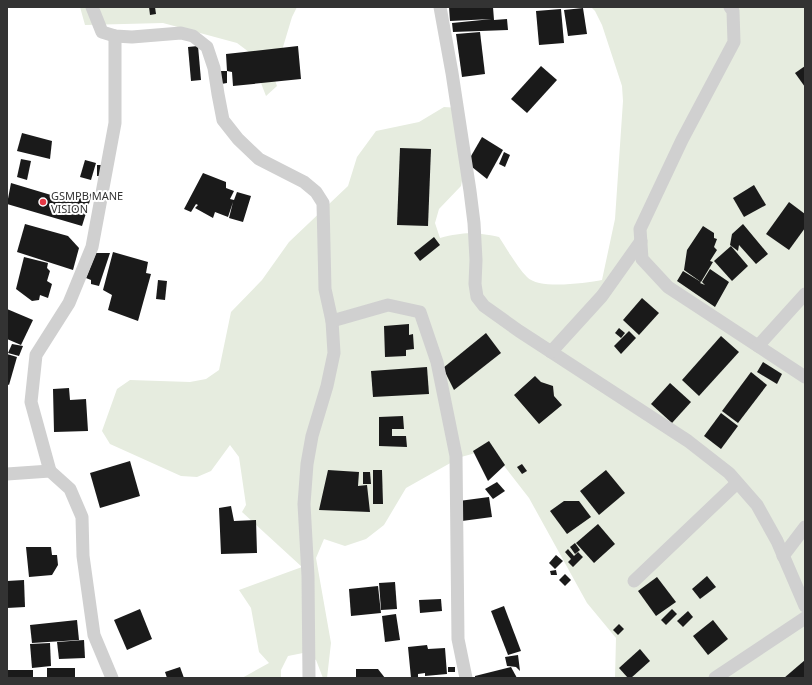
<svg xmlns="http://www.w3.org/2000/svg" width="812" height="685" viewBox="0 0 812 685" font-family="'Noto Sans',sans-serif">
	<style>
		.green { fill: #e6ecdf }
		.building { fill: #1a1a1a }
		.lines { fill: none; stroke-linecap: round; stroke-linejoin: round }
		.street { stroke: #d0d0d0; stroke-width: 13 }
		.poi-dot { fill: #e63946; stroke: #fff; stroke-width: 1.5 }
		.labels { text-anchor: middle; stroke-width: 4; stroke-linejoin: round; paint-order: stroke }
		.poi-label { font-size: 11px; fill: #333; stroke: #fff; text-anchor: start }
	</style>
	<rect width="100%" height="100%" fill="#fff"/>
	<g class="green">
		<polygon points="80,7 297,7 292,17 274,77 277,86 266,96 249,52 237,43 163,23 85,25"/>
		<path d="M591,7H805V678H615L616,638L587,603L529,498L501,462L483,451L461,457L406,488L384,525L366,539L345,546L324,539L316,558L331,643L327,678H323L316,660L303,653L288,656L281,670V678H242L269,663L259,652L251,608L239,590L302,567L242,512L246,505L239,457L230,445L211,471L197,477L181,476L110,444L102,431L117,389L130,380L190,382L206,379L219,370L231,312L262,280L289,242L348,186L357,157L376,131L419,122L444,107L459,108L464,170L461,186L439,209L435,223L440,238C464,232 474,232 499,237C507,249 517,267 527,277C539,290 585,283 602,280L615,219L623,101L622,86L602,25L595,11Z"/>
	</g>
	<g class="building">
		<polygon points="149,7 155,7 156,14 150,15"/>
		<polygon points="449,7 493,7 494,20 507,19 508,30 453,32 452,23 492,19 450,21"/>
		<polygon points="583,8 587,34 568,36 564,10"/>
		<polygon points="561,9 564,43 539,45 536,11"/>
		<polygon points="480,32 485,74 462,77 456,34"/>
		<polygon points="198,46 201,80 191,81 188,47"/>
		<polygon points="298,46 301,79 233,86 232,72 227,71 226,54"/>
		<polygon points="541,66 557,80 527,113 511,99"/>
		<polygon points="805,66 805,87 795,73"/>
		<polygon points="220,71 227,71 227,83 221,84"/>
		<polygon points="22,133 52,141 50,159 17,151"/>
		<polygon points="482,137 503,150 487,179 467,163"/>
		<polygon points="400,148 431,149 428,226 397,225"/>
		<polygon points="504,152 510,155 505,167 499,164"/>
		<polygon points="21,159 31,161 27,180 17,177"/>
		<polygon points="85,160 96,163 91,180 80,177"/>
		<rect x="97" y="165" width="4" height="11"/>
		<polygon points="203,173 226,182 226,188 234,191 230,199 234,200 237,192 251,196 243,222 229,218 233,202 228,217 215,212 213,218 195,208 198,205 196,204 191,212 184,209"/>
		<polygon points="11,183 61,198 63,193 85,199 87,193 92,194 82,226 7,204"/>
		<polygon points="754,185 766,205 744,217 733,198"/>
		<polygon points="789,202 805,214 805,228 789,250 766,234"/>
		<polygon points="25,224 68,236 79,248 73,270 17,252"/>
		<polygon points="743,224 768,254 756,264 739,245 738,251 730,245 732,234"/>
		<polygon points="703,226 714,233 714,238 717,239 714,247 717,250 710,261 713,262 701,282 684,270 687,250"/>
		<polygon points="434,237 440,245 420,261 414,253"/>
		<polygon points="731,246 748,266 732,281 714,261"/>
		<polygon points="113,252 148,262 146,273 151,274 138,321 108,310 112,295 103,290"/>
		<polygon points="96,253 110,253 99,286 91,284 91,280 86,278"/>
		<polygon points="24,257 48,263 47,268 50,271 47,281 52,284 48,298 40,295 39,300 32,301 16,289"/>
		<polygon points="710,269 729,282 715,307 677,281 683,271 701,282 700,283 705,285 702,282"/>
		<polygon points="158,280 167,281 165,300 156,299"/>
		<polygon points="642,298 659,313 639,335 623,320"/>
		<polygon points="7,309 33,320 21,345 7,339"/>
		<polygon points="409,324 409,335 413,334 414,349 406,350 406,356 385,357 384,326"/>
		<polygon points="619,328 625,333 621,338 615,333"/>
		<polygon points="629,331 636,338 621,354 614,346"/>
		<polygon points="486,333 501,353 454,390 443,368"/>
		<polygon points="721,336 739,352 699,396 682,380"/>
		<polygon points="12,344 23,346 19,356 8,353"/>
		<polygon points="7,354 17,357 9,385 7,384"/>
		<polygon points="763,362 782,374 777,384 757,372"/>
		<polygon points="427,367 429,394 373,397 371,371"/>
		<polygon points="751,372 767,385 738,423 722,411"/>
		<polygon points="535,376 541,382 553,386 554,396 562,405 539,424 514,395"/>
		<polygon points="670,383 691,402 672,423 651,404"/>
		<polygon points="69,388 70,400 86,399 88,431 54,432 53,389"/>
		<polygon points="721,413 738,426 721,449 704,436"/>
		<polygon points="403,416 404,429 392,429 392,436 406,436 407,447 379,446 379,417"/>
		<polygon points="489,441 505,465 488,481 473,451"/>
		<polygon points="130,461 140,496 100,508 90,473"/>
		<polygon points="522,464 527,471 522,474 517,467"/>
		<polygon points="328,470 359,472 358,486 367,485 370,512 319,510"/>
		<polygon points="373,470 382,470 383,504 373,504"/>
		<polygon points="606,470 625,493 599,515 580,491"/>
		<polygon points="363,472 370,472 371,484 363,484"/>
		<polygon points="497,482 505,491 493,499 485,489"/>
		<polygon points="489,497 492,517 462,521 459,501"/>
		<polygon points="564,501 579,501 591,517 567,534 550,511"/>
		<polygon points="231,506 234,521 256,520 257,553 221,554 219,508"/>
		<polygon points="598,524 615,544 594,563 576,543"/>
		<polygon points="575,543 580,550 575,554 570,547"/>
		<polygon points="26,547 51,547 52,555 57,555 58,565 52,575 29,577"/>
		<polygon points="568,549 574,556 578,552 583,557 573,567 568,562 571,559 565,552"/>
		<polygon points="556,555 563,561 555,569 549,563"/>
		<polygon points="556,570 557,575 551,575 550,571"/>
		<polygon points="565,574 571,580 565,586 559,580"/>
		<polygon points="707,576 716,587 700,599 692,589"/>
		<polygon points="657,577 676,602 656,616 638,591"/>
		<polygon points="24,580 25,607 7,608 7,581"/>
		<polygon points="395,582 397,609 381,610 379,583"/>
		<polygon points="378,586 381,613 351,616 349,589"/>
		<polygon points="441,599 442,611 420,613 419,600"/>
		<polygon points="504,606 521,651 508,655 491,611"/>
		<polygon points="140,609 152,639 127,650 114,620"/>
		<polygon points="672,609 677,614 666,625 661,620"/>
		<polygon points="688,611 693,617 683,627 677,621"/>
		<polygon points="396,614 400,640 385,642 382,616"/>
		<polygon points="77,620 79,640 32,643 30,625"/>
		<polygon points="713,620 728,639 708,655 693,636"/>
		<polygon points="619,624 624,629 618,635 613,630"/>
		<polygon points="84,640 85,658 59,659 57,642"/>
		<polygon points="50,643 51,666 32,668 30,644"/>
		<polygon points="427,645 428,649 445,648 447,674 425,676 425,673 418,674 418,677 411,678 408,647"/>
		<polygon points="640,649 650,661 631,678 628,678 619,668"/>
		<polygon points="518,655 520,671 516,667 507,666 505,657"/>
		<polygon points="805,660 805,678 784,678"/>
		<polygon points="180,667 184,678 167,678 165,672"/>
		<rect x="448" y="667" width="7" height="5"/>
		<polygon points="511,667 517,678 475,678 475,676"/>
		<rect x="47" y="668" width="28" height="10"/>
		<polygon points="356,669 378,669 385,678 356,678"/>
		<rect x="7" y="670" width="26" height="8"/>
	</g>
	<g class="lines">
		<g class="street">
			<polyline points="92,7 102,32 115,36 132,37 181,33 193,36 207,47 214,68 218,94 223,120 238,139 259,159 304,182 316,192 323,203 325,289 332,321 334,353 327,386 312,436 307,464 304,504 308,576 309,678"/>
			<polyline points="440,7 452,73 470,191 474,223 476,260 475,284 477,297 484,306 519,331 688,441 729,473 757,505 777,541 805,606"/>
			<polyline points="730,7 733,11 734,42 682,140 640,229 642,259 668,287 805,377"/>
			<polyline points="332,321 388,305 420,312 437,362 456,456 458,639 466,678"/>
			<polyline points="758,346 805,294"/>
			<polyline points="551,352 602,296 641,241"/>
			<polyline points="50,471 31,402 36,355 69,303 92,247 115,123 115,36"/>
			<polyline points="7,474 50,471 70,489 82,517 83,556 94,635 112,678"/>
			<polyline points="783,556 805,527"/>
			<polyline points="634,581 737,483"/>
			<polyline points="715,678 805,618"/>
		</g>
	</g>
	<circle class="poi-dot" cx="43" cy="202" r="4"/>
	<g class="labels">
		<g class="poi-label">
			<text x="51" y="200">GSMPB MANE<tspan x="51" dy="13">VISION</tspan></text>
		</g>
	</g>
	<rect width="812" height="685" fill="none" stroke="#333333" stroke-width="16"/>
</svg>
